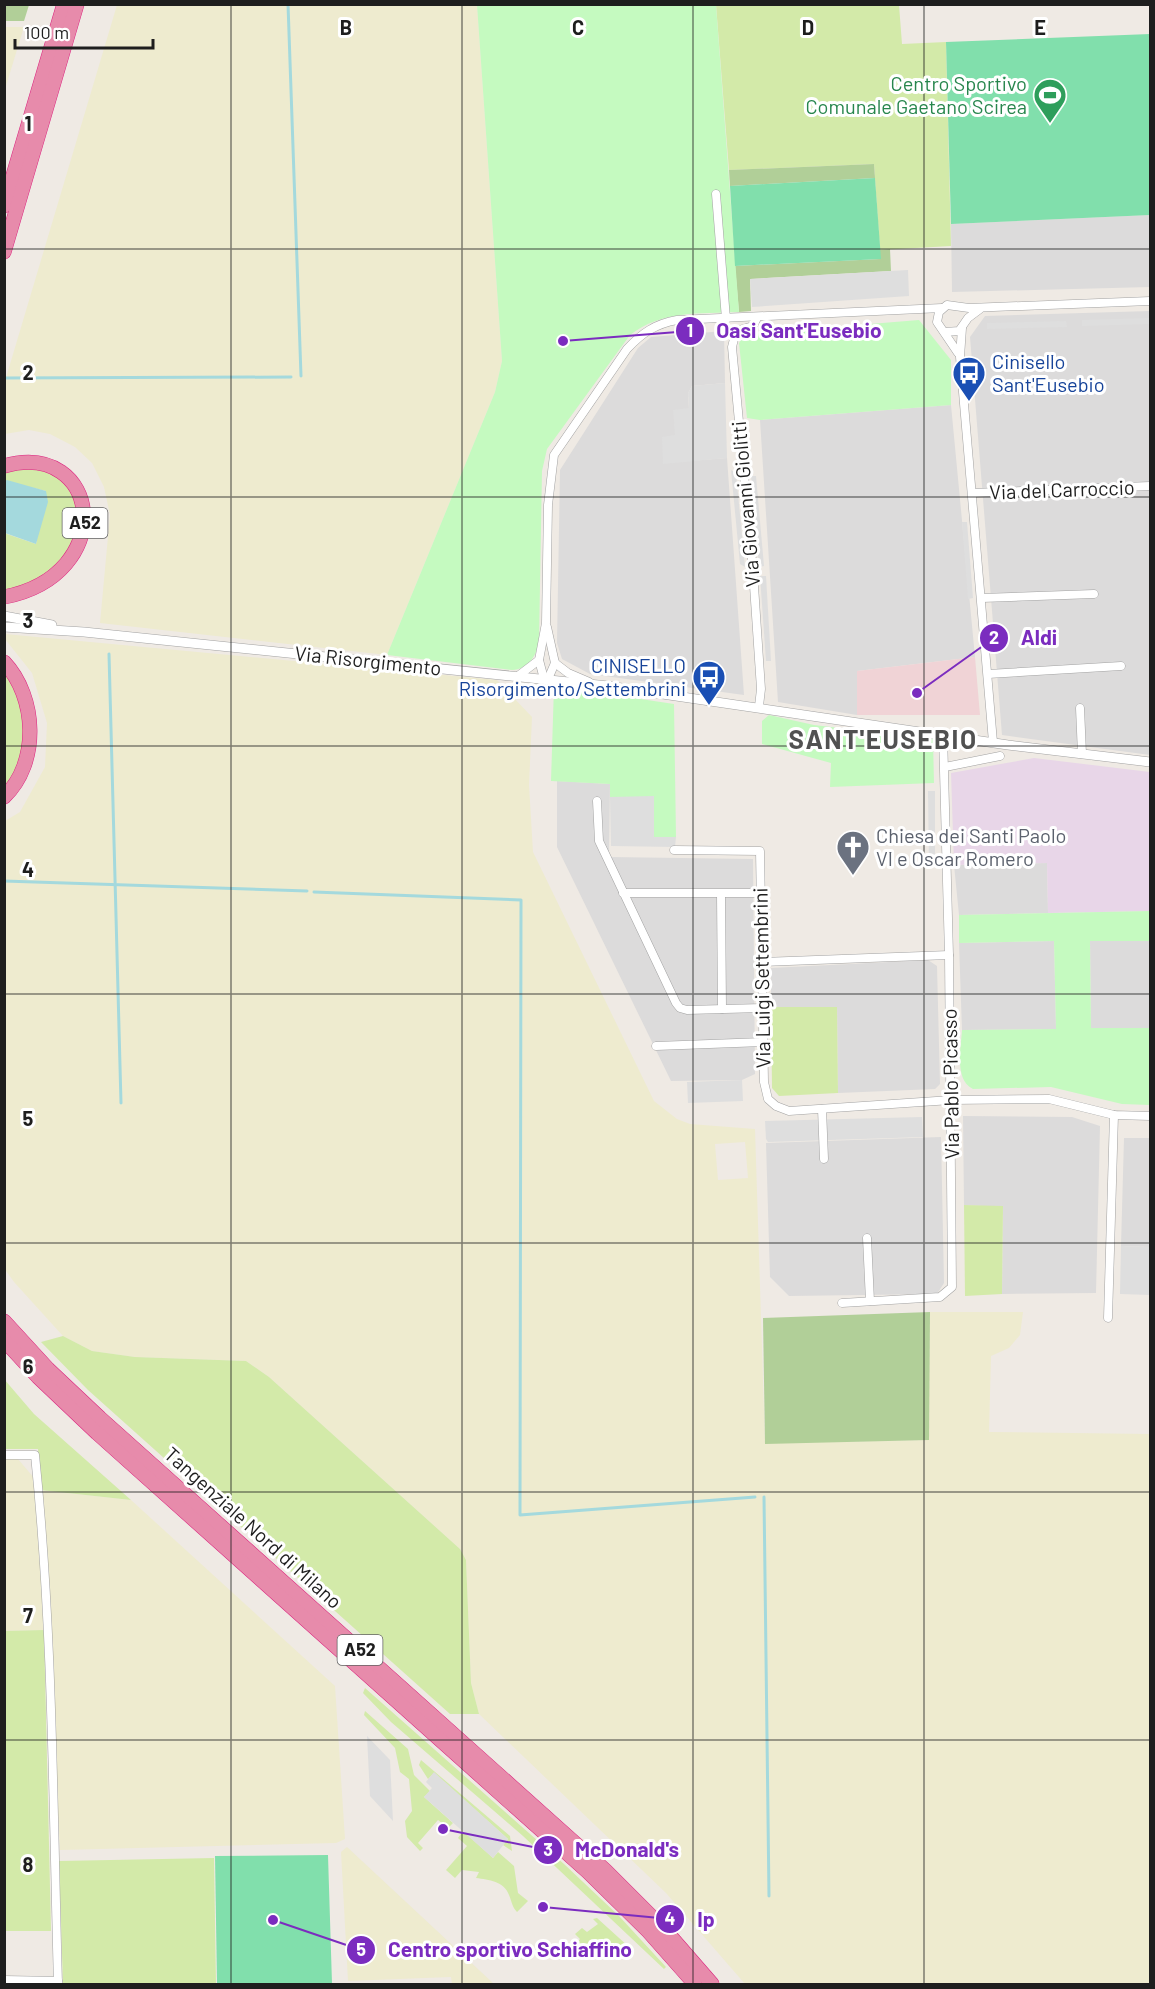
<svg xmlns="http://www.w3.org/2000/svg" width="1155" height="1989" viewBox="0 0 1155 1989" font-family="Barlow,sans-serif">
	<style>
		.residential { fill: #dcdbdb }
		.commercial { fill: #f0d3d6 }
		.industrial { fill: #e8d6e8 }
		.farmland { fill: #eeebcf; fill-rule: evenodd }
		.grass { fill: #d3eaa9 }
		.forest { fill: #b1cf98 }
		.park { fill: #c5fac0 }
		.pitch { fill: #81dfac }
		.parking { fill: #dedede }
		.water { fill: #a4d9dd }
		.lines { fill: none; stroke-linecap: round; stroke-linejoin: round }
		.stream { stroke: #a4d9dd; stroke-width: 3 }
		.minor-casing { stroke: #a2a2a2; stroke-width: 9 }
		.tertiary-casing { stroke: #a2a2a2; stroke-width: 10 }
		.motorway-casing { stroke: #db237f; stroke-width: 15 }
		.minor { stroke: #fff; stroke-width: 8 }
		.tertiary { stroke: #fff; stroke-width: 9 }
		.motorway { stroke: #e78bab; stroke-width: 14 }
		.grid { fill: none; stroke: #1e1e1e; stroke-width: 1.5; stroke-opacity: 0.55 }
		.labels { text-anchor: middle; stroke-width: 6; stroke-linejoin: round; paint-order: stroke }
		.shield { fill: #fff; stroke: #626262; stroke-width: 1.5 }
		.shield-label { font-size: 18px; font-weight: bold; fill: #1e1e1e }
		.leisure-label { font-size: 20px; fill: #27864d; stroke: #fff; text-anchor: end }
		.transit-label { font-size: 20px; fill: #164399; stroke: #fff; text-anchor: start }
		.street-label { font-size: 20px; fill: #1e1e1e; stroke: #fff }
		.worship-label { font-size: 20px; fill: #5b616d; stroke: #fff; text-anchor: start }
		.district-label { font-size: 26px; font-weight: bold; letter-spacing: 1.5px; fill: #515151; stroke: #fff }
		.grid-label { font-size: 20px; text-anchor: middle; font-weight: bold; fill: #1e1e1e; stroke: #fff; stroke-width: 6; stroke-linejoin: round; paint-order: stroke }
		.leader { fill: none; stroke: #7b2cbf; stroke-width: 2 }
		.callout-dot { fill: #7b2cbf; stroke: #fff; stroke-width: 2 }
		.mark-label { font-size: 18px; text-anchor: middle; font-weight: bold; fill: #fff }
		.callout-label { font-size: 21px; text-anchor: middle; font-weight: bold; fill: #7b2cbf; stroke: #fff; stroke-width: 6; stroke-linejoin: round; paint-order: stroke }
	</style>
	<rect width="100%" height="100%" fill="#efeae4"/>
	<g class="residential">
		<polygon points="1150,215 1150,287 952,292 951,224"/>
		<polygon points="1150,311 1150,755 1002,735 970,337 985,316"/>
		<polygon points="724,331 725,383 692,386 688,393 689,409 663,463 727,458 744,695 590,674 562,659 557,643 560,470 638,348 651,337"/>
		<polygon points="951,405 975,657 857,671 857,715 778,702 760,420"/>
		<polygon points="557,781 610,784 609,857 753,859 755,1074 742,1080 671,1081 557,847"/>
		<polygon points="1047,863 1048,913 959,915 954,865"/>
		<polygon points="1090,940 1150,941 1150,1028 1091,1028"/>
		<polygon points="1054,941 1056,1029 962,1030 959,943"/>
		<polygon points="928,960 937,966 940,1084 935,1089 838,1093 837,1007 771,1007 771,968"/>
		<polygon points="963,1116 1072,1117 1100,1126 1096,1293 1002,1294 1003,1207 964,1205"/>
		<polygon points="941,1137 944,1283 937,1294 789,1296 770,1277 766,1143"/>
		<polygon points="1124,1138 1150,1138 1150,1247 1121,1246"/>
	</g>
	<polygon class="commercial" points="975,657 980,715 857,715 857,671"/>
	<polygon class="industrial" points="1034,758 1150,772 1150,911 1048,913 1047,863 954,865 951,773"/>
	<g class="farmland">
		<polygon points="117,5 477,5 502,361 495,392 387,655 100,623 110,515 104,487 92,463 75,447 50,434 29,430 5,434 5,381"/>
		<polygon points="5,27 24,27 5,89 4,27"/>
		<path d="M5,634L497,680L532,717L529,785L533,852L654,1101L677,1119L690,1124L755,1129L765,1443L928,1440L930,1312H1023L1020,1335L1009,1348L991,1356L989,1432L1150,1434V1984H745L666,1893L479,1714L471,1683L466,1560L460,1549L269,1377L246,1361L135,1357L92,1351L63,1336L14,1282L4,1268L5,821L20,812L45,767L47,723L32,673L5,639ZM745,1142L748,1178L718,1180L715,1144Z"/>
		<polygon points="4,1459 18,1459 34,1478 39,1527 44,1630 5,1631"/>
		<polygon points="40,1490 131,1500 335,1686 345,1839 336,1843 60,1850"/>
		<polygon points="347,1847 494,1984 452,1984 451,1977 348,1981 341,1852"/>
	</g>
	<g class="grass">
		<polygon points="716,5 899,5 902,44 946,42 951,246 880,250 874,164 729,170"/>
		<polygon points="32,466 64,479 79,503 76,543 48,575 5,592 4,533 36,544 46,491 5,481 5,471"/>
		<polygon points="4,668 24,713 23,758 4,791"/>
		<polygon points="771,1007 837,1007 838,1093 779,1096 772,1088"/>
		<polygon points="964,1205 1003,1206 1002,1294 965,1296"/>
		<polygon points="63,1336 92,1351 135,1357 246,1361 269,1377 460,1549 466,1560 471,1683 479,1714 450,1714 88,1390 41,1342"/>
		<polygon points="4,1379 34,1414 131,1500 40,1490 38,1449 5,1449"/>
		<polygon points="44,1630 51,1931 5,1931 4,1631"/>
		<polygon points="365,1688 564,1864 619,1916 666,1967 664,1969 523,1836 391,1722 363,1693"/>
		<polygon points="365,1711 408,1749 414,1775 430,1791 424,1797 453,1823 448,1828 438,1820 418,1843 423,1848 420,1851 407,1837 405,1821 412,1811 409,1779 400,1772 395,1748 364,1715"/>
		<polygon points="421,1760 510,1836 512,1851 503,1845 508,1839 434,1773 428,1779 419,1765"/>
		<path d="M463,1831L493,1858L498,1852L514,1866L518,1893L528,1901L517,1912C512,1907 512,1902 509,1895C504,1881 489,1880 476,1878L479,1872L462,1870L455,1878L446,1870L467,1846L458,1838Z"/>
		<polygon points="214,1858 216,1984 63,1984 59,1861"/>
		<polygon points="597,1918 629,1947 629,1953 565,1955 554,1946 557,1943 566,1954 580,1939 575,1934 582,1928 587,1932 598,1924 593,1919"/>
	</g>
	<g class="forest">
		<polygon points="5,4 29,5 24,21 5,21"/>
		<polygon points="874,164 875,178 730,186 729,170"/>
		<polygon points="890,249 891,271 750,279 751,311 739,312 735,266 880,259 880,250"/>
		<polygon points="930,1312 929,1440 765,1444 763,1318"/>
	</g>
	<g class="park">
		<path d="M477,5H716L739,312C700,314 662,310 630,335L547,449L542,471L539,643C535,658 528,669 512,670L387,655L495,392L502,361Z"/>
		<polygon points="919,320 951,360 951,405 760,420 747,418 739,343 745,334"/>
		<polygon points="554,686 674,704 676,837 654,837 618,798 610,797 610,784 551,781"/>
		<polygon points="769,715 814,725 933,739 934,783 830,787 831,763 762,744 762,721"/>
		<path d="M1150,911V941H1090L1091,1028H1150V1105L1122,1104L1051,1087L973,1089C954,1080 961,1047 962,1030L1056,1029L1054,941L959,943V915Z"/>
	</g>
	<g class="pitch">
		<polygon points="1150,34 1150,215 951,224 946,42"/>
		<polygon points="875,178 881,259 735,266 730,186"/>
		<polygon points="328,1855 332,1984 217,1984 215,1856"/>
	</g>
	<g class="parking">
		<polygon points="908,270 909,296 752,307 750,279"/>
		<polygon points="1150,318 1150,324 1082,326 1082,320"/>
		<polygon points="1066,321 1067,327 987,329 987,323"/>
		<polygon points="725,383 727,458 663,464 662,437 675,435 673,410 689,408 688,393 692,386"/>
		<polygon points="731,470 736,473 745,567 740,564"/>
		<polygon points="751,476 756,476 764,566 759,567"/>
		<polygon points="962,522 967,522 973,598 968,599"/>
		<polygon points="760,576 766,576 771,661 766,661"/>
		<polygon points="928,791 935,791 935,867 929,867"/>
		<polygon points="654,796 654,837 676,837 675,847 611,846 610,797"/>
		<polygon points="742,1080 743,1101 688,1103 687,1082"/>
		<polygon points="922,1117 923,1137 768,1142 766,1139 765,1121"/>
		<polygon points="1121,1246 1150,1247 1150,1295 1120,1294"/>
		<polygon points="367,1736 390,1760 393,1821 370,1796"/>
		<polygon points="434,1772 508,1839 493,1858 424,1797 432,1788 426,1782"/>
	</g>
	<polygon class="water" points="7,480 46,491 48,502 36,544 5,533 5,481"/>
	<g class="lines">
		<g class="stream">
			<polyline points="288,4 301,376"/>
			<polyline points="4,378 291,377"/>
			<polyline points="109,654 121,1103"/>
			<polyline points="4,881 307,891"/>
			<polyline points="314,892 521,900 520,1515 755,1497"/>
			<polyline points="764,1497 769,1896"/>
		</g>
		<defs>
			<g id="minor">
				<polyline points="716,194 726,319"/>
				<polyline points="757,318 753,326 736,331 732,347 753,571 761,689 759,706"/>
				<polyline points="962,328 960,357 993,742"/>
				<polyline points="945,332 959,331 968,318 980,309"/>
				<polyline points="958,353 937,322 939,312 947,305 969,308 1150,301"/>
				<polyline points="973,493 1150,486"/>
				<polyline points="982,598 1094,594"/>
				<polyline points="547,627 555,663 548,679"/>
				<polyline points="539,660 544,679"/>
				<polyline points="555,663 568,673 589,682"/>
				<polyline points="988,674 1121,666"/>
				<path d="M518,676L539,660L546,623L548,505L554,455L627,349C642,333 655,324 677,320L942,308"/>
				<polyline points="1080,708 1082,754"/>
				<polyline points="945,767 1000,756"/>
				<polyline points="597,801 599,841 676,1003 680,1008 687,1010 762,1008"/>
				<polyline points="674,850 760,851 764,1082 768,1099 776,1106 789,1111 951,1100 1049,1099 1114,1115 1150,1116"/>
				<polyline points="623,893 760,893"/>
				<polyline points="721,894 722,1009"/>
				<polyline points="761,962 949,955"/>
				<polyline points="656,1046 763,1042"/>
				<polyline points="822,1109 824,1159"/>
				<polyline points="867,1238 870,1301"/>
				<polyline points="842,1303 940,1297 952,1287 949,955 943,734"/>
				<polyline points="1108,1318 1114,1115"/>
				<path d="M4,1455H35C53,1630 53,1808 58,1984"/>
				<polyline points="4,1980 58,1981"/>
			</g>
			<g id="tertiary">
				<polyline points="4,616 52,625"/>
				<polyline points="4,627 84,632 608,686 1008,745 1150,762"/>
			</g>
			<g id="motorway">
				<polyline points="4,206 64,4"/>
				<polyline points="4,252 77,4"/>
				<path d="M4,466C101,439 119,575 4,597"/>
				<path d="M4,662C37,697 40,763 4,797"/>
				<polyline points="4,1321 48,1369 100,1418 605,1870 665,1930 712,1984"/>
				<polyline points="4,1340 38,1377 97,1433 588,1872 649,1932 695,1984"/>
			</g>
		</defs>
		<use href="#minor" class="minor-casing"/>
		<use href="#tertiary" class="tertiary-casing"/>
		<use href="#motorway" class="motorway-casing"/>
		<use href="#minor" class="minor"/>
		<use href="#tertiary" class="tertiary"/>
		<use href="#motorway" class="motorway"/>
	</g>
	<path class="grid" d="M231,4V1984M462,4V1984M693,4V1984M924,4V1984M4,249H1150M4,497H1150M4,746H1150M4,994H1150M4,1243H1150M4,1492H1150M4,1740H1150"/>
	<defs>
		<symbol id="stadium-pin" viewBox="-11 -11 22 30"><path d="M0 17L-7.5 6A9.5 9.5 0 1 1 7.5 6Z" fill="#2e9e5b" stroke="#fff"/><path d="M0-5a6.5 5 0 1 0 0 10a6.5 5 0 1 0 0-10ZM-3.5-1.8h7v3.6h-7Z" fill="#fff"/></symbol>
		<symbol id="bus-pin" viewBox="-11 -11 22 30"><path d="M0 17L-7.5 6A9.5 9.5 0 1 1 7.5 6Z" fill="#1a4fb4" stroke="#fff"/><path d="M-5-6H5V4H4V6H2V4H-2V6H-4V4H-5ZM-3.5-4V0h7V-4ZM-3.5 1.2v1.5H-2V1.2ZM2 1.2v1.5H3.5V1.2Z" fill="#fff"/></symbol>
		<symbol id="church-pin" viewBox="-11 -11 22 30"><path d="M0 17L-7.5 6A9.5 9.5 0 1 1 7.5 6Z" fill="#6b7280" stroke="#fff"/><path d="M-1.2-6h2.4v3.5h3.3v2.4h-3.3V6h-2.4V-.1h-3.3v-2.4h3.3Z" fill="#fff"/></symbol>
	</defs>
	<g fill-rule="evenodd">
		<use href="#stadium-pin" x="1031" y="76" width="38" height="52"/>
		<use href="#bus-pin" x="950" y="354" width="38" height="52"/>
		<use href="#bus-pin" x="690" y="658" width="38" height="52"/>
		<use href="#church-pin" x="834" y="828" width="38" height="52"/>
	</g>
	<g class="labels">
		<g class="shield">
			<rect x="62.5" y="508" width="45" height="30" rx="4.5"/>
			<rect x="337.5" y="1635" width="45" height="30" rx="4.5"/>
		</g>
		<g class="shield-label">
			<text x="85" y="529">A52</text>
			<text x="360" y="1656">A52</text>
		</g>
		<g class="leisure-label">
			<text x="1027" y="91">Centro Sportivo<tspan x="1027" dy="23">Comunale Gaetano Scirea</tspan></text>
		</g>
		<g class="transit-label">
			<text x="992" y="369">Cinisello<tspan x="992" dy="23">Sant'Eusebio</tspan></text>
			<text x="686" y="673" text-anchor="end">CINISELLO<tspan x="686" dy="23">Risorgimento/Settembrini</tspan></text>
		</g>
		<g class="street-label">
			<text transform="translate(1062 490) rotate(-2)" y="7">Via del Carroccio</text>
			<text transform="translate(746 504) rotate(-95)" y="7">Via Giovanni Giolitti</text>
			<text transform="translate(368 661) rotate(6)" y="7">Via Risorgimento</text>
			<text transform="translate(762 978) rotate(-91)" y="7">Via Luigi Settembrini</text>
			<text transform="translate(951 1084) rotate(-91)" y="7">Via Pablo Picasso</text>
			<text transform="translate(253 1528) rotate(42)" y="7">Tangenziale Nord di Milano</text>
		</g>
		<g class="worship-label">
			<text x="876" y="843">Chiesa dei Santi Paolo<tspan x="876" dy="23">VI e Oscar Romero</tspan></text>
		</g>
		<g class="district-label">
			<text x="883" y="749">SANT'EUSEBIO</text>
		</g>
	</g>
	<g class="grid-label">
		<text x="346" y="35">B</text>
		<text x="578" y="35">C</text>
		<text x="808" y="35">D</text>
		<text x="1040" y="35">E</text>
		<text x="28" y="131">1</text>
		<text x="28" y="380">2</text>
		<text x="28" y="628">3</text>
		<text x="28" y="877">4</text>
		<text x="28" y="1126">5</text>
		<text x="28" y="1374">6</text>
		<text x="28" y="1623">7</text>
		<text x="28" y="1872">8</text>
	</g>
	<path class="leader" d="M563 341L690 331M917 693L994 638M443 1829L548 1850M543 1907L670 1919M273 1920L361 1950"/>
	<g class="callout-dot">
		<circle cx="563" cy="341" r="6"/>
		<circle cx="917" cy="693" r="6"/>
		<circle cx="443" cy="1829" r="6"/>
		<circle cx="543" cy="1907" r="6"/>
		<circle cx="273" cy="1920" r="6"/>
		<circle cx="690" cy="331" r="15"/>
		<circle cx="994" cy="638" r="15"/>
		<circle cx="548" cy="1850" r="15"/>
		<circle cx="670" cy="1919" r="15"/>
		<circle cx="361" cy="1950" r="15"/>
	</g>
	<g class="mark-label">
		<text x="690" y="337">1</text>
		<text x="994" y="644">2</text>
		<text x="548" y="1856">3</text>
		<text x="670" y="1925">4</text>
		<text x="361" y="1956">5</text>
	</g>
	<g class="callout-label">
		<text x="799" y="338">Oasi Sant'Eusebio</text>
		<text x="1039" y="645">Aldi</text>
		<text x="627" y="1857">McDonald's</text>
		<text x="706" y="1927">Ip</text>
		<text x="510" y="1957">Centro sportivo Schiaffino</text>
	</g>
	<rect width="1155" height="1989" fill="none" stroke="#1e1e1e" stroke-width="12"/>
	<path d="M15 39v9h138v-9" fill="none" stroke="#1e1e1e" stroke-width="3"/>
	<text x="24" y="39" font-size="18" fill="#1e1e1e" stroke="#ffffff" stroke-width="4.5" paint-order="stroke">100 m</text>
</svg>
